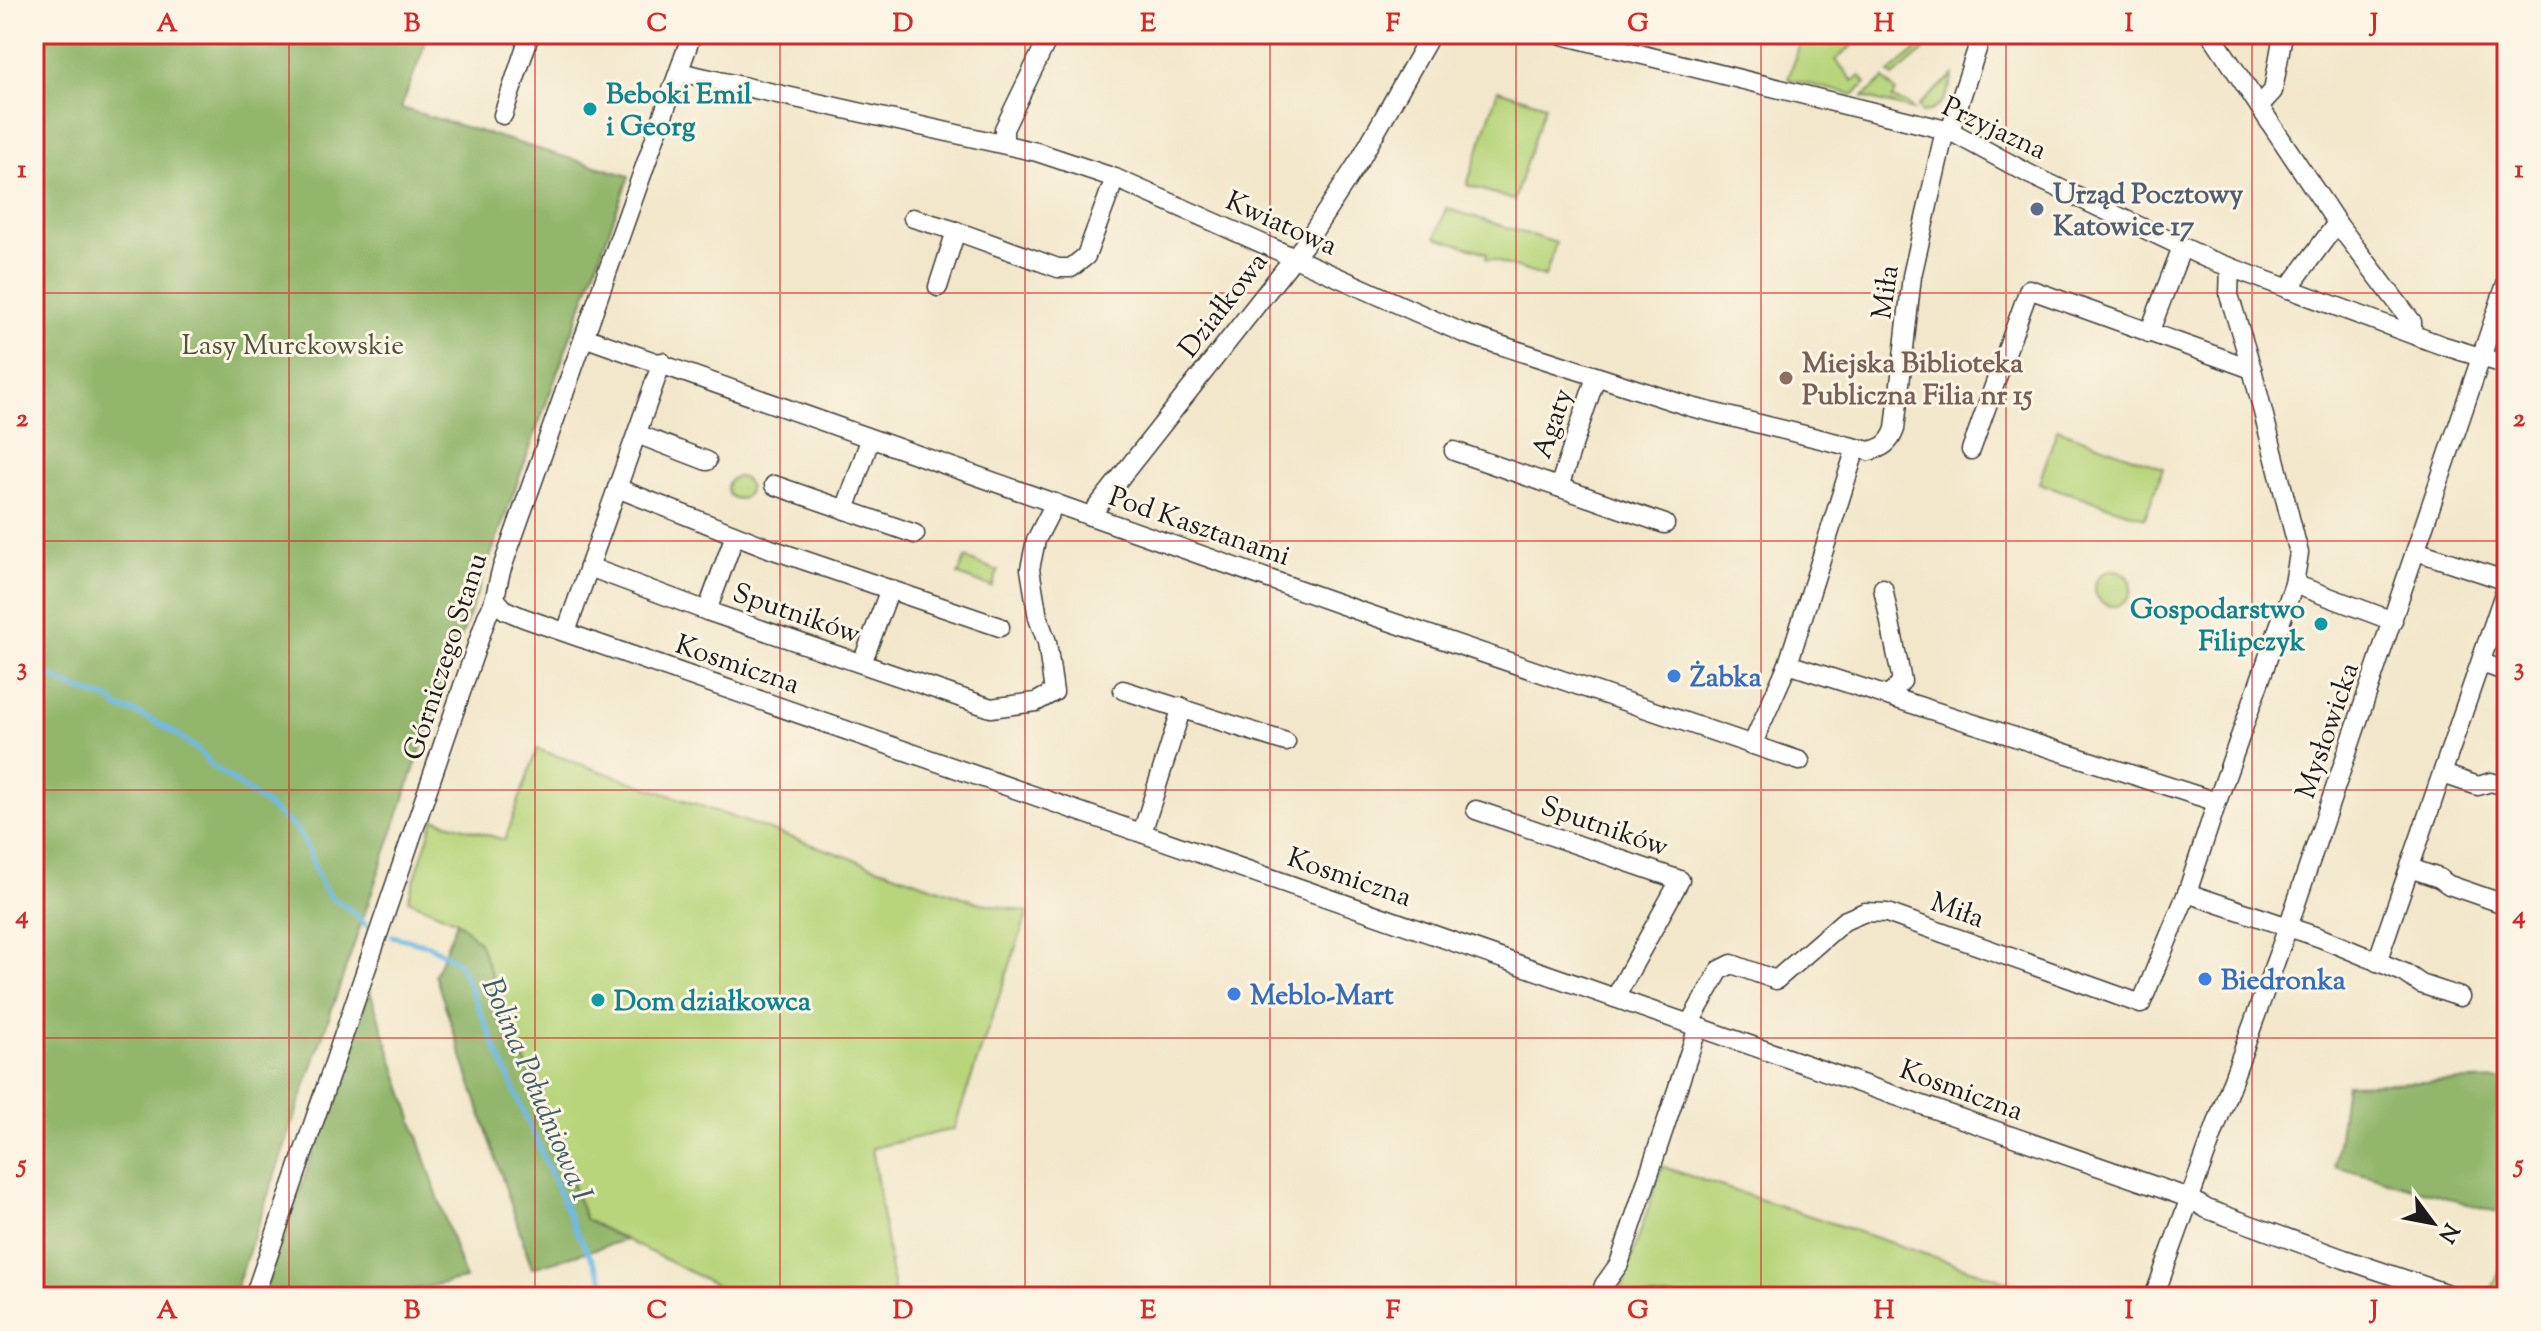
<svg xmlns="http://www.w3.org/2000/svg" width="2541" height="1331" viewBox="0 0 2541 1331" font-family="'Sorts Mill Goudy',serif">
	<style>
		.green { fill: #b8d57c; stroke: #6a784c; stroke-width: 2 }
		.forest { fill: #92b66c; stroke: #576944; stroke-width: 2 }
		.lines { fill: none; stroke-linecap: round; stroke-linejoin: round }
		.stream { stroke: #6db9e6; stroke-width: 5 }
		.minor-casing { stroke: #3c3a36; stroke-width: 21 }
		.minor { stroke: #fff; stroke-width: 18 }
		.grid { fill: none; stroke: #d62828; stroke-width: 2; stroke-opacity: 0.55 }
		.culture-dot { fill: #0f9aa8; stroke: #fcf5e5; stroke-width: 3 }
		.service-dot { fill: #5c6f8a; stroke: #fcf5e5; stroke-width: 3 }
		.education-dot { fill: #8d6e63; stroke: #fcf5e5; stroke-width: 3 }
		.shop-dot { fill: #3f7fe0; stroke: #fcf5e5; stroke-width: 3 }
		.labels { text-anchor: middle; stroke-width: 6; stroke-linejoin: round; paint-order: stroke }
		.culture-label { font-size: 28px; font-weight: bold; fill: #0d838f; stroke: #fcf5e5; text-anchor: start }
		.street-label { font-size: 28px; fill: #1c1c1c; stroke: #fcf5e5 }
		.service-label { font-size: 28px; font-weight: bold; fill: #4e5e75; stroke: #fcf5e5; text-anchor: start }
		.park-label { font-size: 28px; fill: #4b5439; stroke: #fcf5e5 }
		.education-label { font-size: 28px; font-weight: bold; fill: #785e54; stroke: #fcf5e5; text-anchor: start }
		.shop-label { font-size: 28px; font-weight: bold; fill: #366cbe; stroke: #fcf5e5; text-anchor: start }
		.water-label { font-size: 30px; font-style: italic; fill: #3c5b6d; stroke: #fcf5e5 }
		.neatline { fill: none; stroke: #d62828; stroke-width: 3 }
		.grid-label { font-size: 26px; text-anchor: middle; font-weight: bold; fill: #d62828 }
	</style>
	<rect width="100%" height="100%" fill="#fcf5e5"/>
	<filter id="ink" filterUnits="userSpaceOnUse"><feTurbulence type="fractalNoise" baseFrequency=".0125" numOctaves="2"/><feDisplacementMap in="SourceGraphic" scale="16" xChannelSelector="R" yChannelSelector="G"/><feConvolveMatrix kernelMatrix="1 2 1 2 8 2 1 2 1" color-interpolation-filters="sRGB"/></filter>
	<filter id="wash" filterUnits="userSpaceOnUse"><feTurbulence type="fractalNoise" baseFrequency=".006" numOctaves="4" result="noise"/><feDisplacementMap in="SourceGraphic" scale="32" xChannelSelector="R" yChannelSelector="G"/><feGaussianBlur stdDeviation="1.8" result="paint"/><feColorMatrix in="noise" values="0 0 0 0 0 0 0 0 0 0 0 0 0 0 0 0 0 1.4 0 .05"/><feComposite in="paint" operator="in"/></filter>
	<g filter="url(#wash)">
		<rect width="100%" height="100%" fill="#f2e7cb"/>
		<g class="green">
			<polygon points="1803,34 1865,34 1836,60 1853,81 1860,76 1866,83 1854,95 1788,79"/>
			<polygon points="1921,46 1925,50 1893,77 1889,73"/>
			<path d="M1953,75C1949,92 1942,112 1922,112L1918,106Z"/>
			<polygon points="1884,79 1896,92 1892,99 1908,104 1913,110 1863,97"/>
			<polygon points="1498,90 1545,105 1514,200 1467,185"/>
			<polygon points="1446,208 1556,243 1545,277 1486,258 1487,253 1436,237"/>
			<polygon points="2057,429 2163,468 2145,518 2039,483"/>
			<circle cx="738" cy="488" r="11"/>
			<polygon points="965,558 998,571 992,587 958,575"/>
			<circle cx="2113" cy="588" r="18"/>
			<polygon points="537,749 977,902 1028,912 954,1129 872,1148 895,1297 740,1297 586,1220 479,942 457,921 408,900 434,819 505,840"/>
			<polygon points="1662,1166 1669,1169 2054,1297 1619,1297"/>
			<polygon points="2507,1257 2507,1297 2488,1297"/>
		</g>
		<g class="forest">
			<polygon points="34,34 429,34 401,108 629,176 433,714 233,1297 34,1297"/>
			<polygon points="457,921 479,942 586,1220 625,1240 532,1268 435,975"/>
			<polygon points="370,991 465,1279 375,1297 262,1297"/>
			<polygon points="2507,1080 2507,1215 2335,1166 2346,1084"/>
		</g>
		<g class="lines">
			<g class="stream">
				<path d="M34,662C55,684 83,692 112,700L117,708C145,712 197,743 213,767C228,776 293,823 301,835C311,852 317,883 330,896C334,901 340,902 345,906C354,912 361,921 368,927"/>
				<polyline points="392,936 428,945 459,963 574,1227 613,1297"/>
			</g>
		</g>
	</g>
	<g filter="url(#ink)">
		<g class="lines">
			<defs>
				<g id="minor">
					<polyline points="1558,34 1950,131 2029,174 2208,259 2441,345 2507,365"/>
					<polyline points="2211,34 2337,223 2412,322 2412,334"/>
					<path d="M679,72L1037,152L1115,178L1463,333L1691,407L1869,451C1883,448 1890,443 1895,429L1912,276L1943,139L1950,131L1982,34"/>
					<polyline points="2259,106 2273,91 2283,34"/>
					<polyline points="503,115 530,34"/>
					<polyline points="1004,144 1004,129 1050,34"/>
					<polyline points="913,218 956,231 1058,268 1071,268 1086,256 1115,178"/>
					<polyline points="938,287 956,231"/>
					<polyline points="2288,289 2337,223"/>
					<polyline points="2149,333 2182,247"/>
					<polyline points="584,337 1368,614 1800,761"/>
					<polyline points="637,434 707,461"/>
					<polyline points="1971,450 2029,289 2252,369"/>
					<polyline points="1454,451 1665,524"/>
					<polyline points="774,485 915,534"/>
					<polyline points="1559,487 1596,377"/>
					<polyline points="617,488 771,549 1000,627"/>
					<polyline points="845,510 870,440"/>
					<polyline points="1090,516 1307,241 1361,158 1431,34"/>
					<polyline points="2416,551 2507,581"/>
					<polyline points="589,567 707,611 991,708 1036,702 1054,692 1047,642 1038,618 1030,569 1036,540 1055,503"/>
					<polyline points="2294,584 2393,621"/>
					<polyline points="1883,588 1902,681 1890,695"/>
					<polyline points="497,601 505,610 524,618 2189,1198 2207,1209 2344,1259 2457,1297"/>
					<polyline points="707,611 735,535"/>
					<polyline points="566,632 662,362"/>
					<polyline points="862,663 890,589"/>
					<polyline points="2482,663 2507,672"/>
					<polyline points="1123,690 1286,742"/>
					<polyline points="1752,745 1788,664 1856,448"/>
					<polyline points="2443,774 2478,786 2491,782 2507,787"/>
					<polyline points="2217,802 2294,584 2299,553 2252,369 2229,295 2230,267"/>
					<polyline points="1476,810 1680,880 1615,998"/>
					<polyline points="1142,833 1182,707"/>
					<polyline points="2410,868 2439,878 2449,885 2507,905"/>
					<polyline points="2187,893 2321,938 2405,973 2421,984 2460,997"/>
					<polyline points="2377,962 2507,585"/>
					<polyline points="1689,1024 1720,970 1732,964 1776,980 1844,921 1865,912 1887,913 2141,1004 2187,893 2217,802 1788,664"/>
					<path d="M254,1297L487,616C497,601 496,586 502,568L692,34"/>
					<polyline points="1600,1297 1604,1285 1619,1264 1698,1027"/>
					<polyline points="2154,1297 2288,927 2507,281"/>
				</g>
			</defs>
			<use href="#minor" class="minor-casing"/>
			<use href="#minor" class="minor"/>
		</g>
	</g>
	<path class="grid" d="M289,34V1297M535,34V1297M780,34V1297M1025,34V1297M1270,34V1297M1516,34V1297M1761,34V1297M2006,34V1297M2252,34V1297M34,293H2507M34,541H2507M34,790H2507M34,1038H2507"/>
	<g class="culture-dot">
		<circle cx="590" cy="109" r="8"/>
		<circle cx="2321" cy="624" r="8"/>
		<circle cx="598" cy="1000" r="8"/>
	</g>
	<circle class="service-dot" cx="2037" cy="209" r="8"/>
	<circle class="education-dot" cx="1786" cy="378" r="8"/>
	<g class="shop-dot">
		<circle cx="1674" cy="676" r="8"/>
		<circle cx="2205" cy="979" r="8"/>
		<circle cx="1234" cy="994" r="8"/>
	</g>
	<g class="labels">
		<g class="culture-label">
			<text x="606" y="103">Beboki Emil<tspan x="606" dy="32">i Georg</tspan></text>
			<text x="2305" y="618" text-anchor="end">Gospodarstwo<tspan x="2305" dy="32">Filipczyk</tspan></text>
			<text x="614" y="1010">Dom działkowca</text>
		</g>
		<g class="street-label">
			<text transform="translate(1995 127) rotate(25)" y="10">Przyjazna</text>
			<text transform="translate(1282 222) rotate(24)" y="10">Kwiatowa</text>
			<text transform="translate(1884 292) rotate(-82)" y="10">Miła</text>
			<text transform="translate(1222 304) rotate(-52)" y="10">Działkowa</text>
			<text transform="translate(1551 423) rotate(-71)" y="10">Agaty</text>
			<text transform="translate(1200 525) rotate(19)" y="10">Pod Kasztanami</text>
			<text transform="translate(797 612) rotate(19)" y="10">Sputników</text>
			<text transform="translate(444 656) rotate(-72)" y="10">Górniczego Stanu</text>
			<text transform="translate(738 663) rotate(19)" y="10">Kosmiczna</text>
			<text transform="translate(2326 730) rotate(-71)" y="10">Mysłowicka</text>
			<text transform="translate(1605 825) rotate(19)" y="10">Sputników</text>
			<text transform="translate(1350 876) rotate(19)" y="10">Kosmiczna</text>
			<text transform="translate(1958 909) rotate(20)" y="10">Miła</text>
			<text transform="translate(1962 1089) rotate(20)" y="10">Kosmiczna</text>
		</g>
		<g class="service-label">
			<text x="2053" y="203">Urząd Pocztowy<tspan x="2053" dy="32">Katowice 17</tspan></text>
		</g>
		<g class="park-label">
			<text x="293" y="354">Lasy Murckowskie</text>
		</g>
		<g class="education-label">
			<text x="1802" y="372">Miejska Biblioteka<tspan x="1802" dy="32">Publiczna Filia nr 15</tspan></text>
		</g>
		<g class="shop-label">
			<text x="1690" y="686">Żabka</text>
			<text x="2221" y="989">Biedronka</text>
			<text x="1250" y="1004">Meblo-Mart</text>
		</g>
		<g class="water-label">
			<text transform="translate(538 1089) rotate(67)" y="10">Bolina Południowa I</text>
		</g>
	</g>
	<rect width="2541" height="1331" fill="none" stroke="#fcf5e5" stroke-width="88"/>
	<g transform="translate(2433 1223) rotate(122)" stroke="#fcf5e5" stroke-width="6" paint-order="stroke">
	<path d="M0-6L14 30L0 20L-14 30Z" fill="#1c1c1c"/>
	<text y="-12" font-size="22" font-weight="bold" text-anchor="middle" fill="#1c1c1c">N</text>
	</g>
	<rect x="44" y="44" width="2453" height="1243" class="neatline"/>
	<g class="grid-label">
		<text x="167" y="31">A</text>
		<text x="412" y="31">B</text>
		<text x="657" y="31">C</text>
		<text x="903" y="31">D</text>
		<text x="1148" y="31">E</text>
		<text x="1393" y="31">F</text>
		<text x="1638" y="31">G</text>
		<text x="1884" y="31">H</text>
		<text x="2129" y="31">I</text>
		<text x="2374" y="31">J</text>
		<text x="22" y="177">1</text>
		<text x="2519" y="177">1</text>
		<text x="22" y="426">2</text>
		<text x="2519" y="426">2</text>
		<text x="22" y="675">3</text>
		<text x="2519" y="675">3</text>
		<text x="22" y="923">4</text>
		<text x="2519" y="923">4</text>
		<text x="22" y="1172">5</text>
		<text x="2519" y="1172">5</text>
		<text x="167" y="1318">A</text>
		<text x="412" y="1318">B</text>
		<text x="657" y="1318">C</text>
		<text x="903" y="1318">D</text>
		<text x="1148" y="1318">E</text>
		<text x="1393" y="1318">F</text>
		<text x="1638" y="1318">G</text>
		<text x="1884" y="1318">H</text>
		<text x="2129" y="1318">I</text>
		<text x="2374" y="1318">J</text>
	</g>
</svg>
